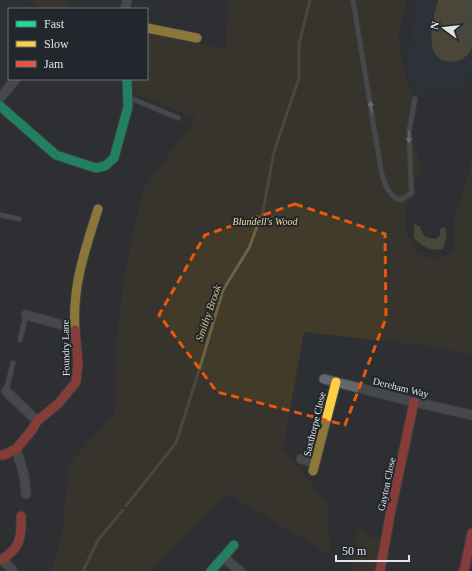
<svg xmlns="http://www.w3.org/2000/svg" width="472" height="571" viewBox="0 0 472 571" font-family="'Times New Roman',serif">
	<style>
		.built { fill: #2c373f }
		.green { fill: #433b29 }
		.water { fill: #6e6242 }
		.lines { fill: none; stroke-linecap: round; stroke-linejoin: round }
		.stream { stroke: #6e6242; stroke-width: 3 }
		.lane-casing { stroke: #4a4d50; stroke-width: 6 }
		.street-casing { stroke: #4a4d50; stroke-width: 11 }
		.fast-casing { stroke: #4a4d50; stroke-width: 11 }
		.slow-casing { stroke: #4a4d50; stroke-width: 11 }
		.jam-casing { stroke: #4a4d50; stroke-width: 11 }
		.lane { stroke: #646769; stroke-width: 4.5 }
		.street { stroke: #646769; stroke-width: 9 }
		.fast { stroke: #16e098; stroke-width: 9 }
		.slow { stroke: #ffcf43; stroke-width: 9 }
		.jam { stroke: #f24e42; stroke-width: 9 }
		.oneway { fill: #aeb2b5 }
		.marked { fill: none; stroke: #e8590c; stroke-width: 3; stroke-dasharray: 8 5; stroke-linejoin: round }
		.labels { text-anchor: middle; stroke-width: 4; stroke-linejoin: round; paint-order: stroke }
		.park-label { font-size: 10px; font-style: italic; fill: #f0d99b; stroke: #21272c }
		.street-label { font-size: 10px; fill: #e0e4e7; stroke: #21272c }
		.water-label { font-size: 11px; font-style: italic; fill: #d4be80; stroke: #21272c }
	</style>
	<rect width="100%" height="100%" fill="#2d3033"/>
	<polygon class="built" points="416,0 472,0 472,73 463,87 422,94 415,99 414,86 409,79 407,72"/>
	<g class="green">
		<polygon points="30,0 70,0 67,9 41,9"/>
		<polygon points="228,0 407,0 398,36 405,75 415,99 410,127 421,166 406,206 405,230 415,252 425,257 438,259 451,253 455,244 455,216 470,170 472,156 472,355 429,346 304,332 283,448 327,503 330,555 229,494 150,571 51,571 62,537 69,464 115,414 116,345 124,277 143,190 196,118 132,92 131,79 147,79 147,31 226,49"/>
		<polygon points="357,530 367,531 366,536 382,540 375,571 352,571 357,543 355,543"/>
	</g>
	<g class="water">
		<path d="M438,0H472V46C469,62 443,69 434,52C428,40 434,13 438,0Z"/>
		<path d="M414,224L419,226L425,237L436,239L440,235V229L445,227C447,236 447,241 442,249C428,251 424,247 414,238Z"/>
	</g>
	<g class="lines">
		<g class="stream">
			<polyline points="126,506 176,443 201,364 223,290 249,248 263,211 274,152 299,78 299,44 310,0"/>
			<polyline points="83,571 98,540 123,510"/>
		</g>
		<defs>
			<g id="lane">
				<path d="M353,0L381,170C384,182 387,195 400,200L412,193L411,184L409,131L415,99"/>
				<polyline points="128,97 178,118"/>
				<polyline points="0,215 19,219"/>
				<polyline points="20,340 26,315"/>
				<polyline points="6,391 13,363"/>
			</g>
			<g id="street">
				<polyline points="125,9 127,0"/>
				<polyline points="0,98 16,79"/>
				<polyline points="26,315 59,324 75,326"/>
				<polyline points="324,379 414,402 472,415"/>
				<polyline points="6,391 37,421"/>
				<polyline points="16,449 24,475 26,494"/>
				<polyline points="301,459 315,463"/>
				<polyline points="223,557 240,571"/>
				<polyline points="2,559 13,571"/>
			</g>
			<g id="fast">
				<polyline points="0,106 56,155 96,168 105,166 114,158 128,107 127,79"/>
				<polyline points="211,571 234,545"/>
			</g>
			<g id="slow">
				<polyline points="147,28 197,38"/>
				<path d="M75,330C72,286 85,250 98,209"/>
				<polyline points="313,471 336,382"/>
			</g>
			<g id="jam">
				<polyline points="0,455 4,455 16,449 32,430 37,421 58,404 76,382 78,362 75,330"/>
				<path d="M0,560C20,550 22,537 21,516"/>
				<polyline points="380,571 391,510 414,402"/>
				<polyline points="464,571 472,533"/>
			</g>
		</defs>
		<use href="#lane" class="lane-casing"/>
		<use href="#street" class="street-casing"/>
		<use href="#fast" class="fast-casing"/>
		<use href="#slow" class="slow-casing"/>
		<use href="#jam" class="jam-casing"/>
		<use href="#lane" class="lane"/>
		<use href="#street" class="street"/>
		<use href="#fast" class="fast"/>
		<use href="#slow" class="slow"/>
		<use href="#jam" class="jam"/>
	</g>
	<defs><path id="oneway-solid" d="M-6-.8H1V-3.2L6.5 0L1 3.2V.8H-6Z"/></defs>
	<g class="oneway">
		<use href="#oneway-solid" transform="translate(371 107) rotate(-98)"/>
		<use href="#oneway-solid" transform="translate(409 137) rotate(91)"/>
	</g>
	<path d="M0 0H472V571H0ZM295,204L385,234L386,318L345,425L217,392L159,315L205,235Z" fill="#2d3033" fill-opacity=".55" fill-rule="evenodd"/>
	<path class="marked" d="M295,204L385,234L386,318L345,425L217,392L159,315L205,235Z"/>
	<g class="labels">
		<g class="park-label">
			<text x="265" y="225">Blundell's Wood</text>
		</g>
		<g class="street-label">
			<text transform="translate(65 348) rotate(-91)" y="4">Foundry Lane</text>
			<text transform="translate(401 387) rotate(14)" y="4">Dereham Way</text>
			<text transform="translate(314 424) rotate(-76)" y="4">Saxthorpe Close</text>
			<text transform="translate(386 484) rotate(-78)" y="4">Gayton Close</text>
		</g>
		<g class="water-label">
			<text transform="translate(208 313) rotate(-71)" y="4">Smithy Brook</text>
		</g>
	</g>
	<rect x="8" y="8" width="140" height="72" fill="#21272c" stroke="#6d7377"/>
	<rect x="16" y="21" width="20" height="6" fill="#16e098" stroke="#6d7377"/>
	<text x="44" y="28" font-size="12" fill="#e0e4e7">Fast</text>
	<rect x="16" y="41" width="20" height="6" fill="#ffcf43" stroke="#6d7377"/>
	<text x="44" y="48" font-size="12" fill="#e0e4e7">Slow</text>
	<rect x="16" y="61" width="20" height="6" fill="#f24e42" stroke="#6d7377"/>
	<text x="44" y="68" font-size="12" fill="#e0e4e7">Jam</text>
	<g transform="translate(444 28) rotate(285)" stroke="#21272c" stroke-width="3" paint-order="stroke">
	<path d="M0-3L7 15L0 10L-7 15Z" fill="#e0e4e7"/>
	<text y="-6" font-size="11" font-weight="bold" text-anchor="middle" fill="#e0e4e7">N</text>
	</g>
	<path d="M336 555v6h73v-6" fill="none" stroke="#e0e4e7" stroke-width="2"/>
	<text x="342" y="555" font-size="12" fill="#e0e4e7" stroke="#21272c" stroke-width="3" paint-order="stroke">50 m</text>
</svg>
